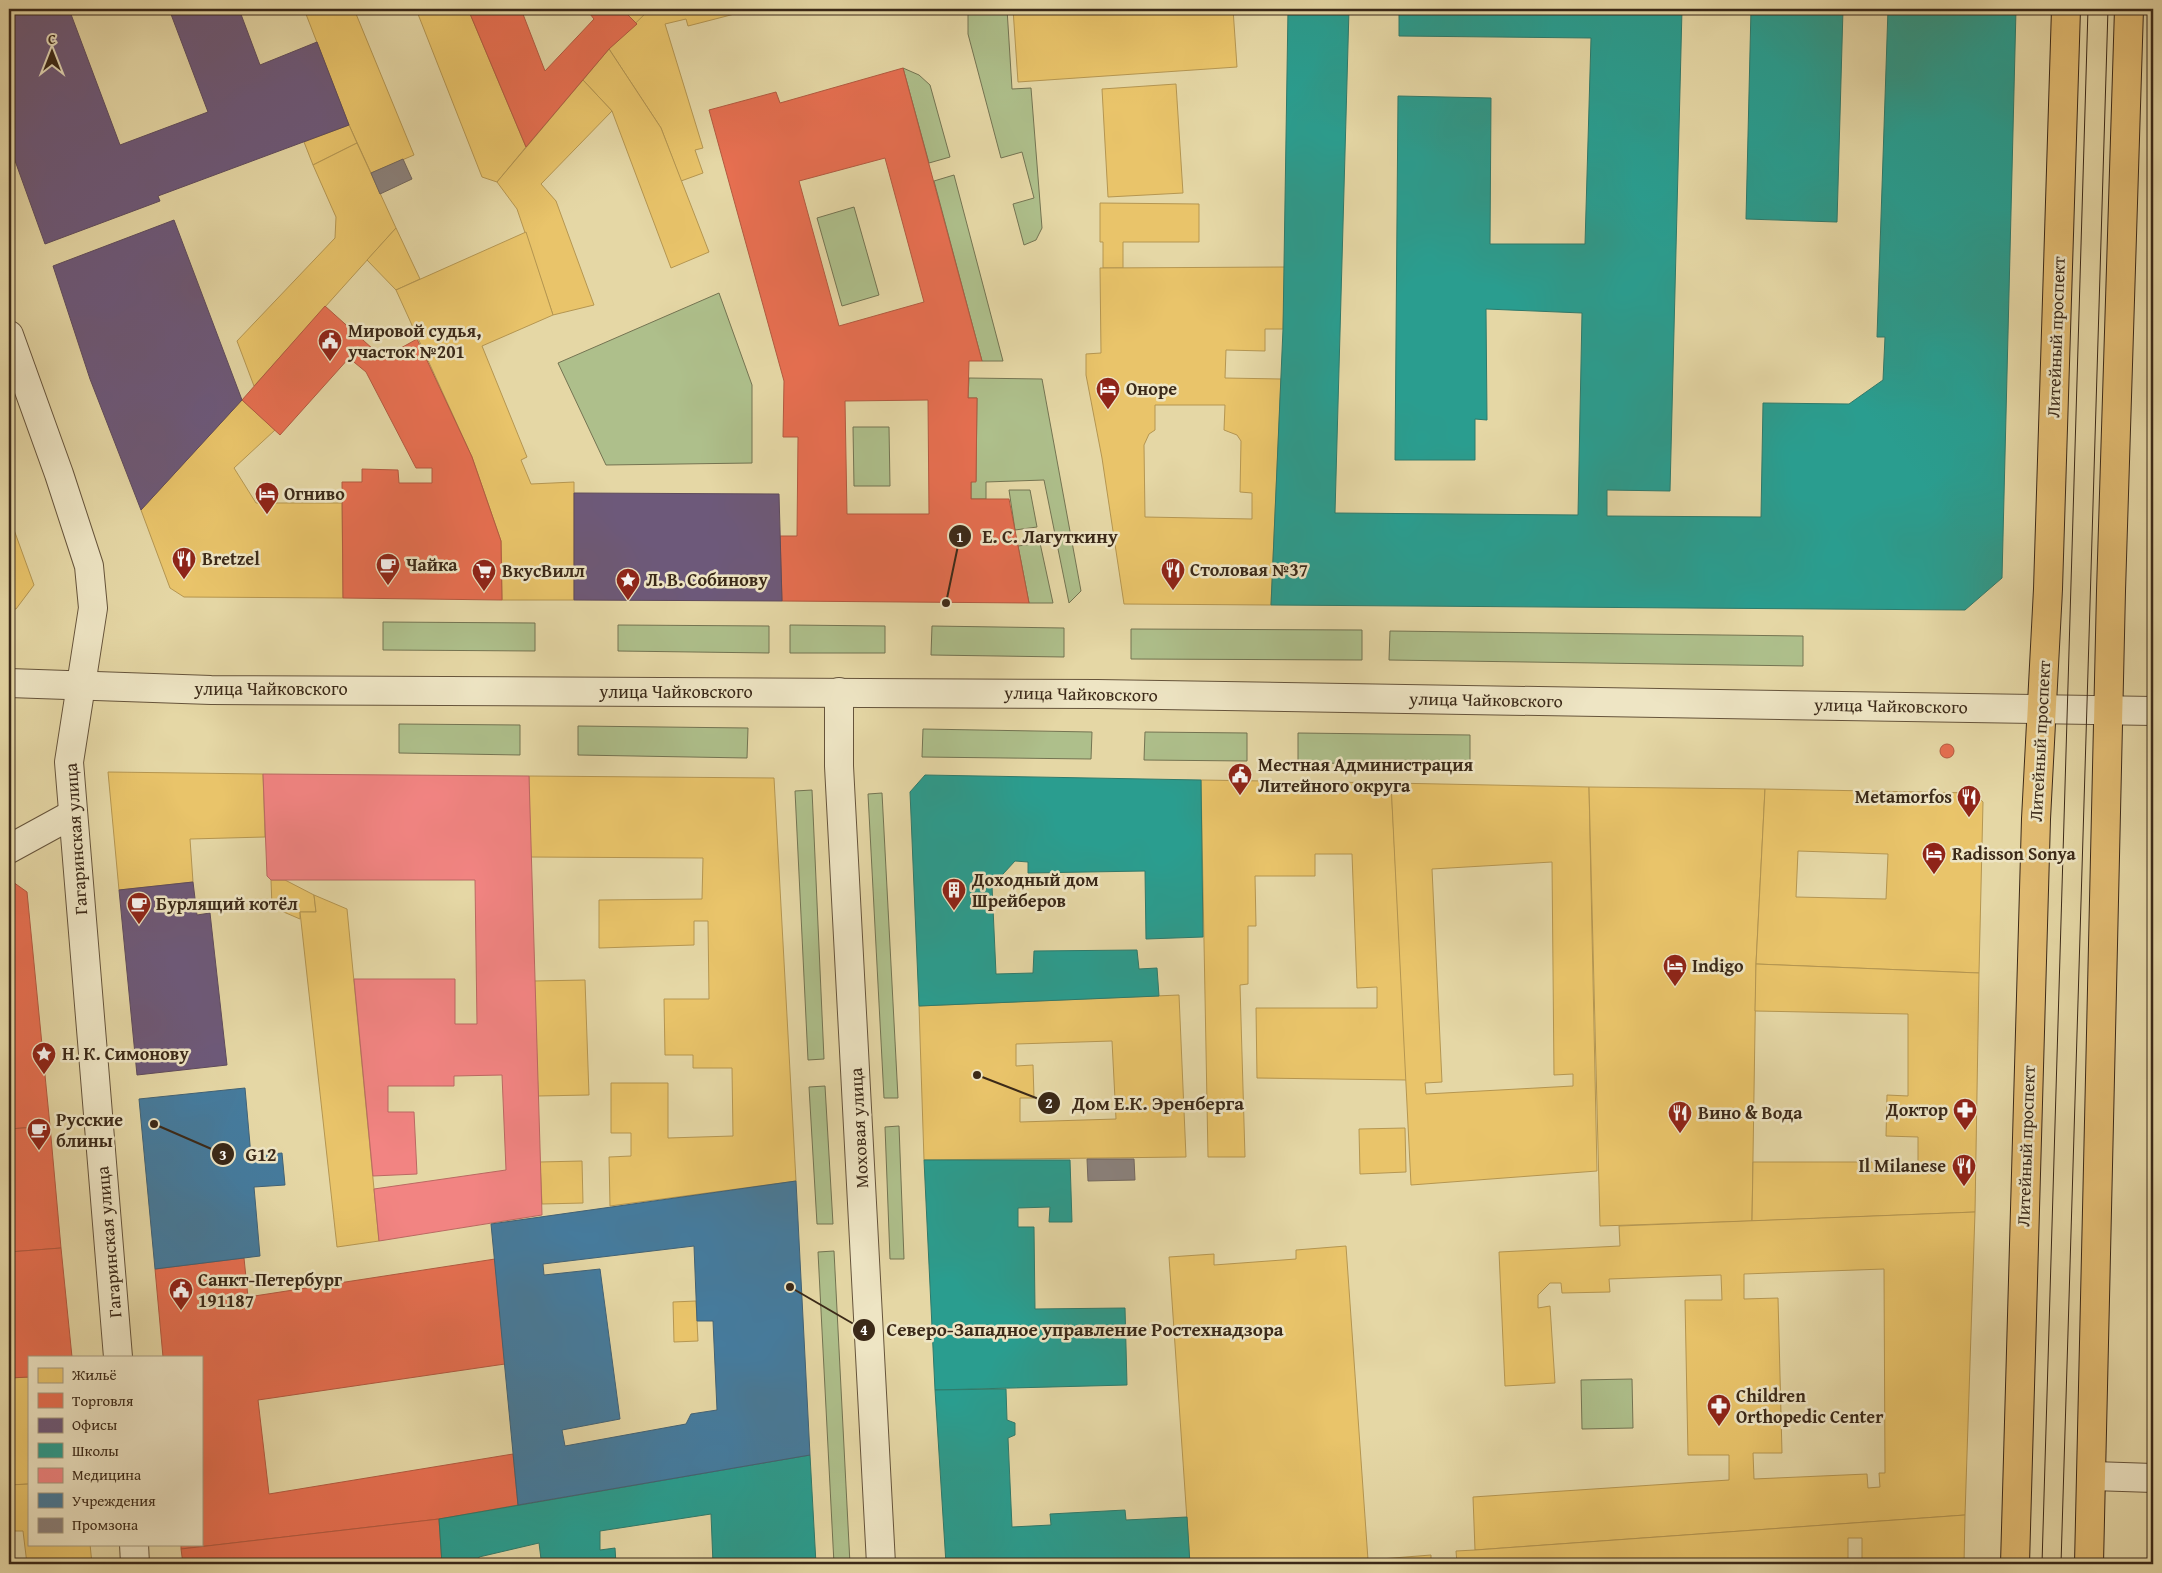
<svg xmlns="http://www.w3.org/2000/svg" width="2162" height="1573" viewBox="0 0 2162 1573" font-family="'Gentium Book Plus',serif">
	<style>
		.green { fill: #aebf8b; stroke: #747452 }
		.homes { fill: #e9c46a; stroke: #b59651; fill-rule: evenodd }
		.shops { fill: #e76f51; stroke: #b35a40; fill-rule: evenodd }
		.offices { fill: #6d597a; stroke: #5e4b5d }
		.schools { fill: #2a9d8f; stroke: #2f7a6b }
		.health { fill: #f28482; stroke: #bb6962 }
		.public { fill: #457b9d; stroke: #426275; fill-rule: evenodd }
		.industry { fill: #8a817c; stroke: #72675e }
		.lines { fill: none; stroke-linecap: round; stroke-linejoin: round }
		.minor-casing { stroke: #66543b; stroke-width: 30 }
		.tertiary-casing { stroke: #66543b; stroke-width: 30 }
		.primary-casing { stroke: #3b2918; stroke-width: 30 }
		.minor { stroke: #eee5c4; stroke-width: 28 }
		.tertiary { stroke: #eee5c4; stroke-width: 28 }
		.primary { stroke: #e2bc72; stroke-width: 28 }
		.tram { stroke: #3b2918; stroke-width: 1 }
		.labels { text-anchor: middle; stroke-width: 5; stroke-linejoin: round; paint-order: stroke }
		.poi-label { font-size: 18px; font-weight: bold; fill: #3b2918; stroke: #eee5c4; text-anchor: start }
		.street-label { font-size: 18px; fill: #3b2918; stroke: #eee5c4 }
		.leader { fill: none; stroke: #3b2918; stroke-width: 2 }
		.callout-dot { fill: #3b2918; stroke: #eee5c4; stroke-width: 2 }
		.mark-label { font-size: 15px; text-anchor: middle; font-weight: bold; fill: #fff }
		.callout-label { font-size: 19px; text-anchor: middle; font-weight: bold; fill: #3b2918; stroke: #eee5c4; stroke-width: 5; stroke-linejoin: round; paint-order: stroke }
	</style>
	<rect width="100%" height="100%" fill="#e5d7a5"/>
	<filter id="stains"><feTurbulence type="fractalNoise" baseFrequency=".004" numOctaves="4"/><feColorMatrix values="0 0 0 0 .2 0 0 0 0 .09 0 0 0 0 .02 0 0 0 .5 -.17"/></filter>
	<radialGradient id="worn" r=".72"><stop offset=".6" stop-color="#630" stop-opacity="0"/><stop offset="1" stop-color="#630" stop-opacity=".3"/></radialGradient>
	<g class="green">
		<polygon points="971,9 1007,9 1012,89 1031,88 1042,228 1036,240 1024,245 1013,204 1034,198 1022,152 1001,158 968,34 968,13"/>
		<polygon points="903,68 919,75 930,85 950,157 929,163"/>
		<polygon points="954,175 1003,361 982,361 934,181"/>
		<polygon points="854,207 879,295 842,306 817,218"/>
		<polygon points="719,293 752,385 752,463 606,465 558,363"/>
		<polygon points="969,378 1042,379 1081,591 1069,603 1044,480 986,482 986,499 971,499 971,482 976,481 977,398 968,398"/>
		<polygon points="853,427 889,427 890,486 854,486"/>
		<polygon points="1009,490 1030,490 1037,527 1015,530"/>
		<polygon points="1040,543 1053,603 1029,603 1018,546"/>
		<polygon points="383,622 535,623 535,651 383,650"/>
		<polygon points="618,625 769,626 769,653 618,651"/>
		<polygon points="790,625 885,626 885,653 790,653"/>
		<polygon points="932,626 1064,628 1064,657 931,655"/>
		<polygon points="1131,629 1362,630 1362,660 1131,659"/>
		<polygon points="1390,631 1803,636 1803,666 1389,660"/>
		<polygon points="399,724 520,725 520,755 399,753"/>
		<polygon points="578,726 748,728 747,758 578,755"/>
		<polygon points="923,729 1092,732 1091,759 922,757"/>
		<polygon points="1145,732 1247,733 1247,761 1144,760"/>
		<polygon points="1298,733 1470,735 1470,764 1298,763"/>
		<polygon points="812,790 824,1059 808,1060 795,791"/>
		<polygon points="882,793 898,1098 884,1098 868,794"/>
		<polygon points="825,1086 833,1224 817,1224 809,1087"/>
		<polygon points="899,1126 904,1259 890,1259 885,1127"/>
		<polygon points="834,1251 850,1564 834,1564 818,1252"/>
		<polygon points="1632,1379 1633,1428 1582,1429 1581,1380"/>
	</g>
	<g class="homes">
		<polygon points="304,9 354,9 414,155 371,173 349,125"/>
		<polygon points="416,9 468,9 526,147 497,182 482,177"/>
		<polygon points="622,9 650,9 637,24"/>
		<polygon points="650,9 754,9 688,26 686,19 665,24 703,148 695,150 703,173 681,181 661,128 609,49"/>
		<polygon points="1013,9 1233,9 1237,67 1018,82"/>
		<polygon points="609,49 661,128 709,252 671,268 612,111 583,80"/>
		<polygon points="583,80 612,111 541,184 556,201 594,305 553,315 517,209 497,182"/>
		<polygon points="1176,84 1183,193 1108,197 1102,89"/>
		<polygon points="349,125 357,143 313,165 304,142"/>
		<polygon points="357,143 396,228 254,386 237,341 335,238 336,217 313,165"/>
		<polygon points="1100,203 1199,204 1199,242 1123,242 1123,268 1103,268 1103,242 1100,242"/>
		<polygon points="396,228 420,279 396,290 367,260"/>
		<polygon points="526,232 553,315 482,346 527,457 521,460 531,484 574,482 574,600 502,600 501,541 472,457 396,290"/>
		<path d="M1285,267L1283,329H1265V351L1226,350L1225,378L1281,379L1271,605L1124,604L1102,458L1086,375V354L1101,353L1100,268ZM1155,405H1225L1224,430L1237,435L1241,441L1240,492L1252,493V519L1145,517L1144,445L1149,434L1155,430Z"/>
		<polygon points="242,400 275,430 234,468 256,503 342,503 343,598 184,597 170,588 141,510"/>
		<polygon points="9,516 34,585 16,609 9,609"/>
		<polygon points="108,772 263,774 265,837 190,839 193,882 119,890"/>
		<polygon points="529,776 774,778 796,1181 610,1206 609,1157 631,1156 631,1133 611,1133 611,1083 668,1083 668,1138 733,1136 732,1068 693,1068 693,1055 665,1055 664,999 709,999 708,921 694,921 694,945 599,948 599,900 702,899 703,858 530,857"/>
		<polygon points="1201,780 1391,783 1407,1080 1257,1078 1256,1008 1377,1008 1377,987 1357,988 1352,854 1315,854 1315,876 1255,876 1256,926 1248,926 1248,984 1240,985 1245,1157 1208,1157"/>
		<path d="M1391,783L1589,787L1597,1171L1411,1185ZM1552,862L1554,1075L1573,1074V1086L1426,1094L1425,1083L1442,1082L1432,869Z"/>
		<polygon points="1589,787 1765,789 1756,964 1752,1221 1600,1226"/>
		<path d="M1765,789L1974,793L1983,802L1979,973L1756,964ZM1798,851L1888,854L1886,899L1796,897Z"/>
		<polygon points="271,880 285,880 314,895 316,912 300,912 300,919 272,907"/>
		<polygon points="314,895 347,909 379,1241 337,1247 300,912 316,912"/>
		<polygon points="1756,964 1979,973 1975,1212 1752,1221 1753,1162 1918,1162 1918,1137 1886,1136 1887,1095 1908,1096 1908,1014 1755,1011"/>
		<polygon points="585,980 589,1095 538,1096 534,981"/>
		<path d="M1179,995L1186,1157L924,1160L919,1006ZM1112,1041L1116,1119L1020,1122V1098H1034L1033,1065L1016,1066V1044Z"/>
		<polygon points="1405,1128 1406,1172 1360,1174 1359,1129"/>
		<polygon points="582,1161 583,1203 542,1204 540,1162"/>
		<path d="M1975,1212L1965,1515L1475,1550L1473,1497L1729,1480V1455H1688L1685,1300H1722L1721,1275L1609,1279L1610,1292L1562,1293L1561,1283H1550L1538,1295V1308L1550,1306L1555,1383L1505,1386L1499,1252L1620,1246L1619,1226ZM1884,1269L1885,1473H1879L1880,1487L1868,1488L1867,1474L1754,1479L1753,1453H1782L1778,1298L1744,1299V1274Z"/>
		<polygon points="1346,1246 1368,1560 1302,1564 1190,1564 1169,1257 1214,1254 1214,1265 1296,1259 1296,1250"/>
		<polygon points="696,1301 698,1341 674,1342 673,1302"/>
		<polygon points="29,1377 29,1484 9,1485 9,1378"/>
		<polygon points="29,1484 29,1544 90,1544 92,1564 27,1564 23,1531 9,1531 9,1485"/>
		<polygon points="1965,1515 1964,1564 1862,1564 1862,1538 1848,1538 1848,1563 1822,1564 1457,1564 1456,1551 1475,1550"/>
		<polygon points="1431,1555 1431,1564 1302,1564 1368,1560"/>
	</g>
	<g class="shops">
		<polygon points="468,9 521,9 545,71 594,19 586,9 622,9 637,24 609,49 526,147"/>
		<path d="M903,68L982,361H969L968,398H977L976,482H971V499H1009L1029,603L782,601L780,536H797L798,437H783L784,381L709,110L776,92L780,103ZM885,158L924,302L839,326L799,181ZM928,400L929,514H847L845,401Z"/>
		<polygon points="325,306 383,358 417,339 472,457 501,541 502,600 343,598 342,482 362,482 362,469 398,470 399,483 432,483 432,468 416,468 366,372 349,358 280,435 242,400"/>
		<circle cx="1947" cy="751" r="7"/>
		<polygon points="9,765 11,765 13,813 9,816"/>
		<polygon points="13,882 27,892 50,1126 9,1129 9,884"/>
		<polygon points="50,1126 61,1248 9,1252 9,1129"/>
		<polygon points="61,1248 72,1357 29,1357 29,1377 9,1378 9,1252"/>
		<polygon points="244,1258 248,1297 495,1259 505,1364 258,1400 269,1494 513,1454 518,1505 439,1519 181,1549 181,1544 201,1544 201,1357 163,1357 155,1269"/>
		<polygon points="439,1519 442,1564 183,1564 181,1549"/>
	</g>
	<g class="offices">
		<polygon points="9,9 69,9 120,145 208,112 169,9 239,9 260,65 317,42 349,125 158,196 160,201 45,244 9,144"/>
		<polygon points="174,220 242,400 141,510 90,379 53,266"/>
		<polygon points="574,493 779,494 782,601 574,600"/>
		<polygon points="193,882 197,915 210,913 227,1065 137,1075 119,890"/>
	</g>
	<g class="schools">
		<polygon points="1288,9 1349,9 1335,513 1578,515 1582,313 1486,309 1487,420 1475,419 1475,460 1395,460 1398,96 1491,98 1490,244 1585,244 1591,38 1399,36 1399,9 1682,9 1670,491 1607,490 1607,516 1761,517 1763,403 1849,404 1883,380 1885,337 1877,337 1888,9 2016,9 2002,578 1965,610 1271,605 1283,329"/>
		<polygon points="1751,9 1843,9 1837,222 1746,219"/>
		<polygon points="925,775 1201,780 1203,937 1146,939 1145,871 1028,873 1028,862 1015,861 992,886 996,974 1033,973 1034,951 1137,950 1139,969 1157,968 1159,996 919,1006 910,792"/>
		<polygon points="924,1160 1070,1160 1072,1222 1049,1222 1050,1207 1018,1208 1018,1227 1034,1227 1035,1309 1125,1308 1127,1385 935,1390"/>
		<polygon points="1006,1389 1007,1420 1015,1423 1015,1435 1008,1438 1012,1527 1051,1525 1050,1514 1125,1510 1126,1520 1187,1517 1190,1564 946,1564 935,1390"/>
		<polygon points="810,1455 816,1564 713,1564 711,1514 600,1531 600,1550 615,1548 616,1564 521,1564 521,1561 541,1559 539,1543 479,1557 479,1564 442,1564 439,1519"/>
	</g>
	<polygon class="health" points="263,774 529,776 542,1215 379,1241 374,1189 506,1170 502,1075 454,1076 454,1086 388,1086 388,1112 414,1112 417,1174 373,1176 354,979 455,979 455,1024 477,1024 475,880 271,880 267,876"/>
	<g class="public">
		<polygon points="245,1088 251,1156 282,1153 285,1185 254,1187 260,1256 155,1269 139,1099"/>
		<path d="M796,1181L810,1455L518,1505L491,1224ZM694,1246L697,1321H713L717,1410L691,1414L686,1424L565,1446L562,1430L620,1419L600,1269L544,1275L543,1264Z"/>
	</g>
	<g class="industry">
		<polygon points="403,159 412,179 380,194 371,173"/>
		<polygon points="1087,1159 1134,1159 1135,1180 1088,1181"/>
	</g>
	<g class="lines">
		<defs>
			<g id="minor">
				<polyline points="839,692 839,766 881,1564"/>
				<polyline points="9,849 73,814"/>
				<polyline points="2093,1476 2153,1478"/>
			</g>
			<g id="tertiary">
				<polyline points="9,335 59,474 89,566 93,608 69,762 118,1357"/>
				<polyline points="9,683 211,690 1098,694 2153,711"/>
				<polyline points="134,1544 135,1564"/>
			</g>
			<g id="primary">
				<polyline points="2015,1564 2036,819 2048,589 2066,9"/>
				<polyline points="2089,1564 2111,591 2129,9"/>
			</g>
		</defs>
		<use href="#minor" class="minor-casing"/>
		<use href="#tertiary" class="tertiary-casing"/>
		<use href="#primary" class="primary-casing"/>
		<use href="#minor" class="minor"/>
		<use href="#tertiary" class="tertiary"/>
		<use href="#primary" class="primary"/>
		<g class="tram">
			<polyline points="2042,1564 2088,9"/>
			<polyline points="2061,1564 2108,9"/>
		</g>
	</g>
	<defs>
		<symbol id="civic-pin" viewBox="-11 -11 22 30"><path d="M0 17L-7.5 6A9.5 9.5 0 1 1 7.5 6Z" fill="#8f2418" stroke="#eee5c4"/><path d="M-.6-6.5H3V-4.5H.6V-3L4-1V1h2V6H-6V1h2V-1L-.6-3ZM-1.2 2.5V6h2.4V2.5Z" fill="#fff"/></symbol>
		<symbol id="hotel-pin" viewBox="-11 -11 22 30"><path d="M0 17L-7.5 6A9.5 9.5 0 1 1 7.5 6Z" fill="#8f2418" stroke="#eee5c4"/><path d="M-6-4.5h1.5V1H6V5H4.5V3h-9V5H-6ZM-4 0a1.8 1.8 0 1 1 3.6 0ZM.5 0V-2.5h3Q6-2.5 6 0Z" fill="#fff"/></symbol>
		<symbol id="restaurant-pin" viewBox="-11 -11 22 30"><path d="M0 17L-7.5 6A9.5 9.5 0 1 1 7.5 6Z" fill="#8f2418" stroke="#eee5c4"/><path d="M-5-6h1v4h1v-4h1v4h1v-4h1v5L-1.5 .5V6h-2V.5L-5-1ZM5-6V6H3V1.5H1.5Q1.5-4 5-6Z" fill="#fff"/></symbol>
		<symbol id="cafe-pin" viewBox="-11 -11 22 30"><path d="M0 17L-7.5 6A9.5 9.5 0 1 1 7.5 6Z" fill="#8f2418" stroke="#eee5c4"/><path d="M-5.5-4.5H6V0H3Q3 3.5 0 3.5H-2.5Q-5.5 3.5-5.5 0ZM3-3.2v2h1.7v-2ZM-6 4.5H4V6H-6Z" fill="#fff"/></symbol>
		<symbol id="supermarket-pin" viewBox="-11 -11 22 30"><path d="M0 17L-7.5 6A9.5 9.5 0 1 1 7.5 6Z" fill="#8f2418" stroke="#eee5c4"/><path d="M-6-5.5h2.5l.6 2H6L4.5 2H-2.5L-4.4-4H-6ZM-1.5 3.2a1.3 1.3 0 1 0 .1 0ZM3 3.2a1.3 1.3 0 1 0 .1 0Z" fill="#fff"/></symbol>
		<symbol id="sight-pin" viewBox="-11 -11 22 30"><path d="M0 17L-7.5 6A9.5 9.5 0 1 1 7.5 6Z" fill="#8f2418" stroke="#eee5c4"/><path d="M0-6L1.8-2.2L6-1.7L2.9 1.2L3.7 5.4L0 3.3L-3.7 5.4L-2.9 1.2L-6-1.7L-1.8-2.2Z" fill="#fff"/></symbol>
		<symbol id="building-pin" viewBox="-11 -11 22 30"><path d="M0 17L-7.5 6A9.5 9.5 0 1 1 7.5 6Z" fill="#8f2418" stroke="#eee5c4"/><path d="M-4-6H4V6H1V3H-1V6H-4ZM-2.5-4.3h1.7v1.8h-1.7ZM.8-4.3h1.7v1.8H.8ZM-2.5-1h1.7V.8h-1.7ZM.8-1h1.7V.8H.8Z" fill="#fff"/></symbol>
		<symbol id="pharmacy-pin" viewBox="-11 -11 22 30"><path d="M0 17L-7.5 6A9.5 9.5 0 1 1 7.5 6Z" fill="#8f2418" stroke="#eee5c4"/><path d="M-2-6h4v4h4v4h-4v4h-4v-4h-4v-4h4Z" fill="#fff"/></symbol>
	</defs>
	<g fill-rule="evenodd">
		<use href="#civic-pin" x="316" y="327" width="28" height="38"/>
		<use href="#hotel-pin" x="1094" y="375" width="28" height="38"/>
		<use href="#hotel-pin" x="253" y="480" width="28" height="38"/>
		<use href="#restaurant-pin" x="170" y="545" width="28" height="38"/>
		<use href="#cafe-pin" x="374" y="551" width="28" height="38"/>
		<use href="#restaurant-pin" x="1159" y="556" width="28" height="38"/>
		<use href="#supermarket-pin" x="470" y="557" width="28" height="38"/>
		<use href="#sight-pin" x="614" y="566" width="28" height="38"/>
		<use href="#civic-pin" x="1226" y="761" width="28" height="38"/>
		<use href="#restaurant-pin" x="1955" y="783" width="28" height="38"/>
		<use href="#hotel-pin" x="1920" y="840" width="28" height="38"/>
		<use href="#building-pin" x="940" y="876" width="28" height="38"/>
		<use href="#cafe-pin" x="125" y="890" width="28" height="38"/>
		<use href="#hotel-pin" x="1661" y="952" width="28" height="38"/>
		<use href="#sight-pin" x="30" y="1040" width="28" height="38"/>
		<use href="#pharmacy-pin" x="1951" y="1096" width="28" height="38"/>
		<use href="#restaurant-pin" x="1666" y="1099" width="28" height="38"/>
		<use href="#cafe-pin" x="25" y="1116" width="28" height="38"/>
		<use href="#restaurant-pin" x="1950" y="1152" width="28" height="38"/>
		<use href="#civic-pin" x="167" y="1276" width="28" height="38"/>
		<use href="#pharmacy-pin" x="1705" y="1392" width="28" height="38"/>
	</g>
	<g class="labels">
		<g class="poi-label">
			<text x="348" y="337">Мировой судья,<tspan x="348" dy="21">участок №201</tspan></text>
			<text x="1126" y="395">Оноре</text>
			<text x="284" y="500">Огниво</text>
			<text x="202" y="565">Bretzel</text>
			<text x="406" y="571">Чайка</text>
			<text x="1190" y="576">Столовая №37</text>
			<text x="502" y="577">ВкусВилл</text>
			<text x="646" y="586">Л. В. Собинову</text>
			<text x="1258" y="771">Местная Администрация<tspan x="1258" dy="21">Литейного округа</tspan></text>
			<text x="1952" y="803" text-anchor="end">Metamorfos</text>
			<text x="1952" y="860">Radisson Sonya</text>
			<text x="972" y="886">Доходный дом<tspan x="972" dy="21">Шрейберов</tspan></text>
			<text x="156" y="910">Бурлящий котёл</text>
			<text x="1692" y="972">Indigo</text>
			<text x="62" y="1060">Н. К. Симонову</text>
			<text x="1948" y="1116" text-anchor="end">Доктор</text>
			<text x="1698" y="1119">Вино &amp; Вода</text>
			<text x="56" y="1126">Русские<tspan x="56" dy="21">блины</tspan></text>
			<text x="1946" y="1172" text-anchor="end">Il Milanese</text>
			<text x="198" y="1286">Санкт-Петербург<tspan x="198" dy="21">191187</tspan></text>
			<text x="1736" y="1402">Children<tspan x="1736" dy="21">Orthopedic Center</tspan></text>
		</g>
		<g class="street-label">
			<text transform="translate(2056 337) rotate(-88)" y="6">Литейный проспект</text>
			<text x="271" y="695">улица Чайковского</text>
			<text x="676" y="698">улица Чайковского</text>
			<text transform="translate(1081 694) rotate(1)" y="6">улица Чайковского</text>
			<text transform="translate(1486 700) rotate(1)" y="6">улица Чайковского</text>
			<text transform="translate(1891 706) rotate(1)" y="6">улица Чайковского</text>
			<text transform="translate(2040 741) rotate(-87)" y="6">Литейный проспект</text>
			<text transform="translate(76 839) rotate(-94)" y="6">Гагаринская улица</text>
			<text transform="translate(859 1128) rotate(-93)" y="6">Моховая улица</text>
			<text transform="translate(2026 1146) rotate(-88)" y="6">Литейный проспект</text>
			<text transform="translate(109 1242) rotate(-95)" y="6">Гагаринская улица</text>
		</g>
	</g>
	<path class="leader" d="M946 603L960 536M977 1075L1049 1103M154 1124L223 1154M790 1287L864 1330"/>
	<g class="callout-dot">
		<circle cx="946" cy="603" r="5"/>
		<circle cx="977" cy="1075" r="5"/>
		<circle cx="154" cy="1124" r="5"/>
		<circle cx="790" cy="1287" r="5"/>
		<circle cx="960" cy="536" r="12"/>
		<circle cx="1049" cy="1103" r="12"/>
		<circle cx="223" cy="1154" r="12"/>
		<circle cx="864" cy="1330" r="12"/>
	</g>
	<g class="mark-label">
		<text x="960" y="542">1</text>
		<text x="1049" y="1108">2</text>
		<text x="223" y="1160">3</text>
		<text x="864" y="1335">4</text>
	</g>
	<g class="callout-label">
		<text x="1050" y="543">Е. С. Лагуткину</text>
		<text x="1158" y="1110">Дом Е.К. Эренберга</text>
		<text x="261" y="1161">G12</text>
		<text x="1085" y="1336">Северо-Западное управление Ростехнадзора</text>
	</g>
	<rect width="2162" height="1573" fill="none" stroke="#e5d7a5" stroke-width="30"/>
	<rect x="10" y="10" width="2142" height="1553" fill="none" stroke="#3b2918" stroke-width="2.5"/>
	<rect x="15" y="15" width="2132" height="1543" fill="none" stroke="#3b2918"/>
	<rect x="28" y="1356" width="175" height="190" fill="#eee5c4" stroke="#a69a7f"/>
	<rect x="38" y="1368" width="25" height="15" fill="#e9c46a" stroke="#a69a7f"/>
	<text x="72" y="1380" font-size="15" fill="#3b2918">Жильё</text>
	<rect x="38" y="1393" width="25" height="15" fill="#e76f51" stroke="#a69a7f"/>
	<text x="72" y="1406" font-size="15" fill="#3b2918">Торговля</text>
	<rect x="38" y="1418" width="25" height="15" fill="#6d597a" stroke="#a69a7f"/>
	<text x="72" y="1430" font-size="15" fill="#3b2918">Офисы</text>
	<rect x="38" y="1443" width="25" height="15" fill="#2a9d8f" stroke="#a69a7f"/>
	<text x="72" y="1456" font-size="15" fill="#3b2918">Школы</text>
	<rect x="38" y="1468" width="25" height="15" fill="#f28482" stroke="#a69a7f"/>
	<text x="72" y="1480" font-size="15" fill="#3b2918">Медицина</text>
	<rect x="38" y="1493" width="25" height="15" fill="#457b9d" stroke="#a69a7f"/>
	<text x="72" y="1506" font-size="15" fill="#3b2918">Учреждения</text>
	<rect x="38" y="1518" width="25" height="15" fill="#8a817c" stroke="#a69a7f"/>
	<text x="72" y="1530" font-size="15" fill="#3b2918">Промзона</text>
	<g transform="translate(52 52)" stroke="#eee5c4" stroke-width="4" paint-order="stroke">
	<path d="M0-4L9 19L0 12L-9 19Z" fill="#3b2918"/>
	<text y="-8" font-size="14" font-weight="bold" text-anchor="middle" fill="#3b2918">С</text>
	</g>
	<rect width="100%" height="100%" filter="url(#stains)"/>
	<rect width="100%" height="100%" fill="url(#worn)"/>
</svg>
